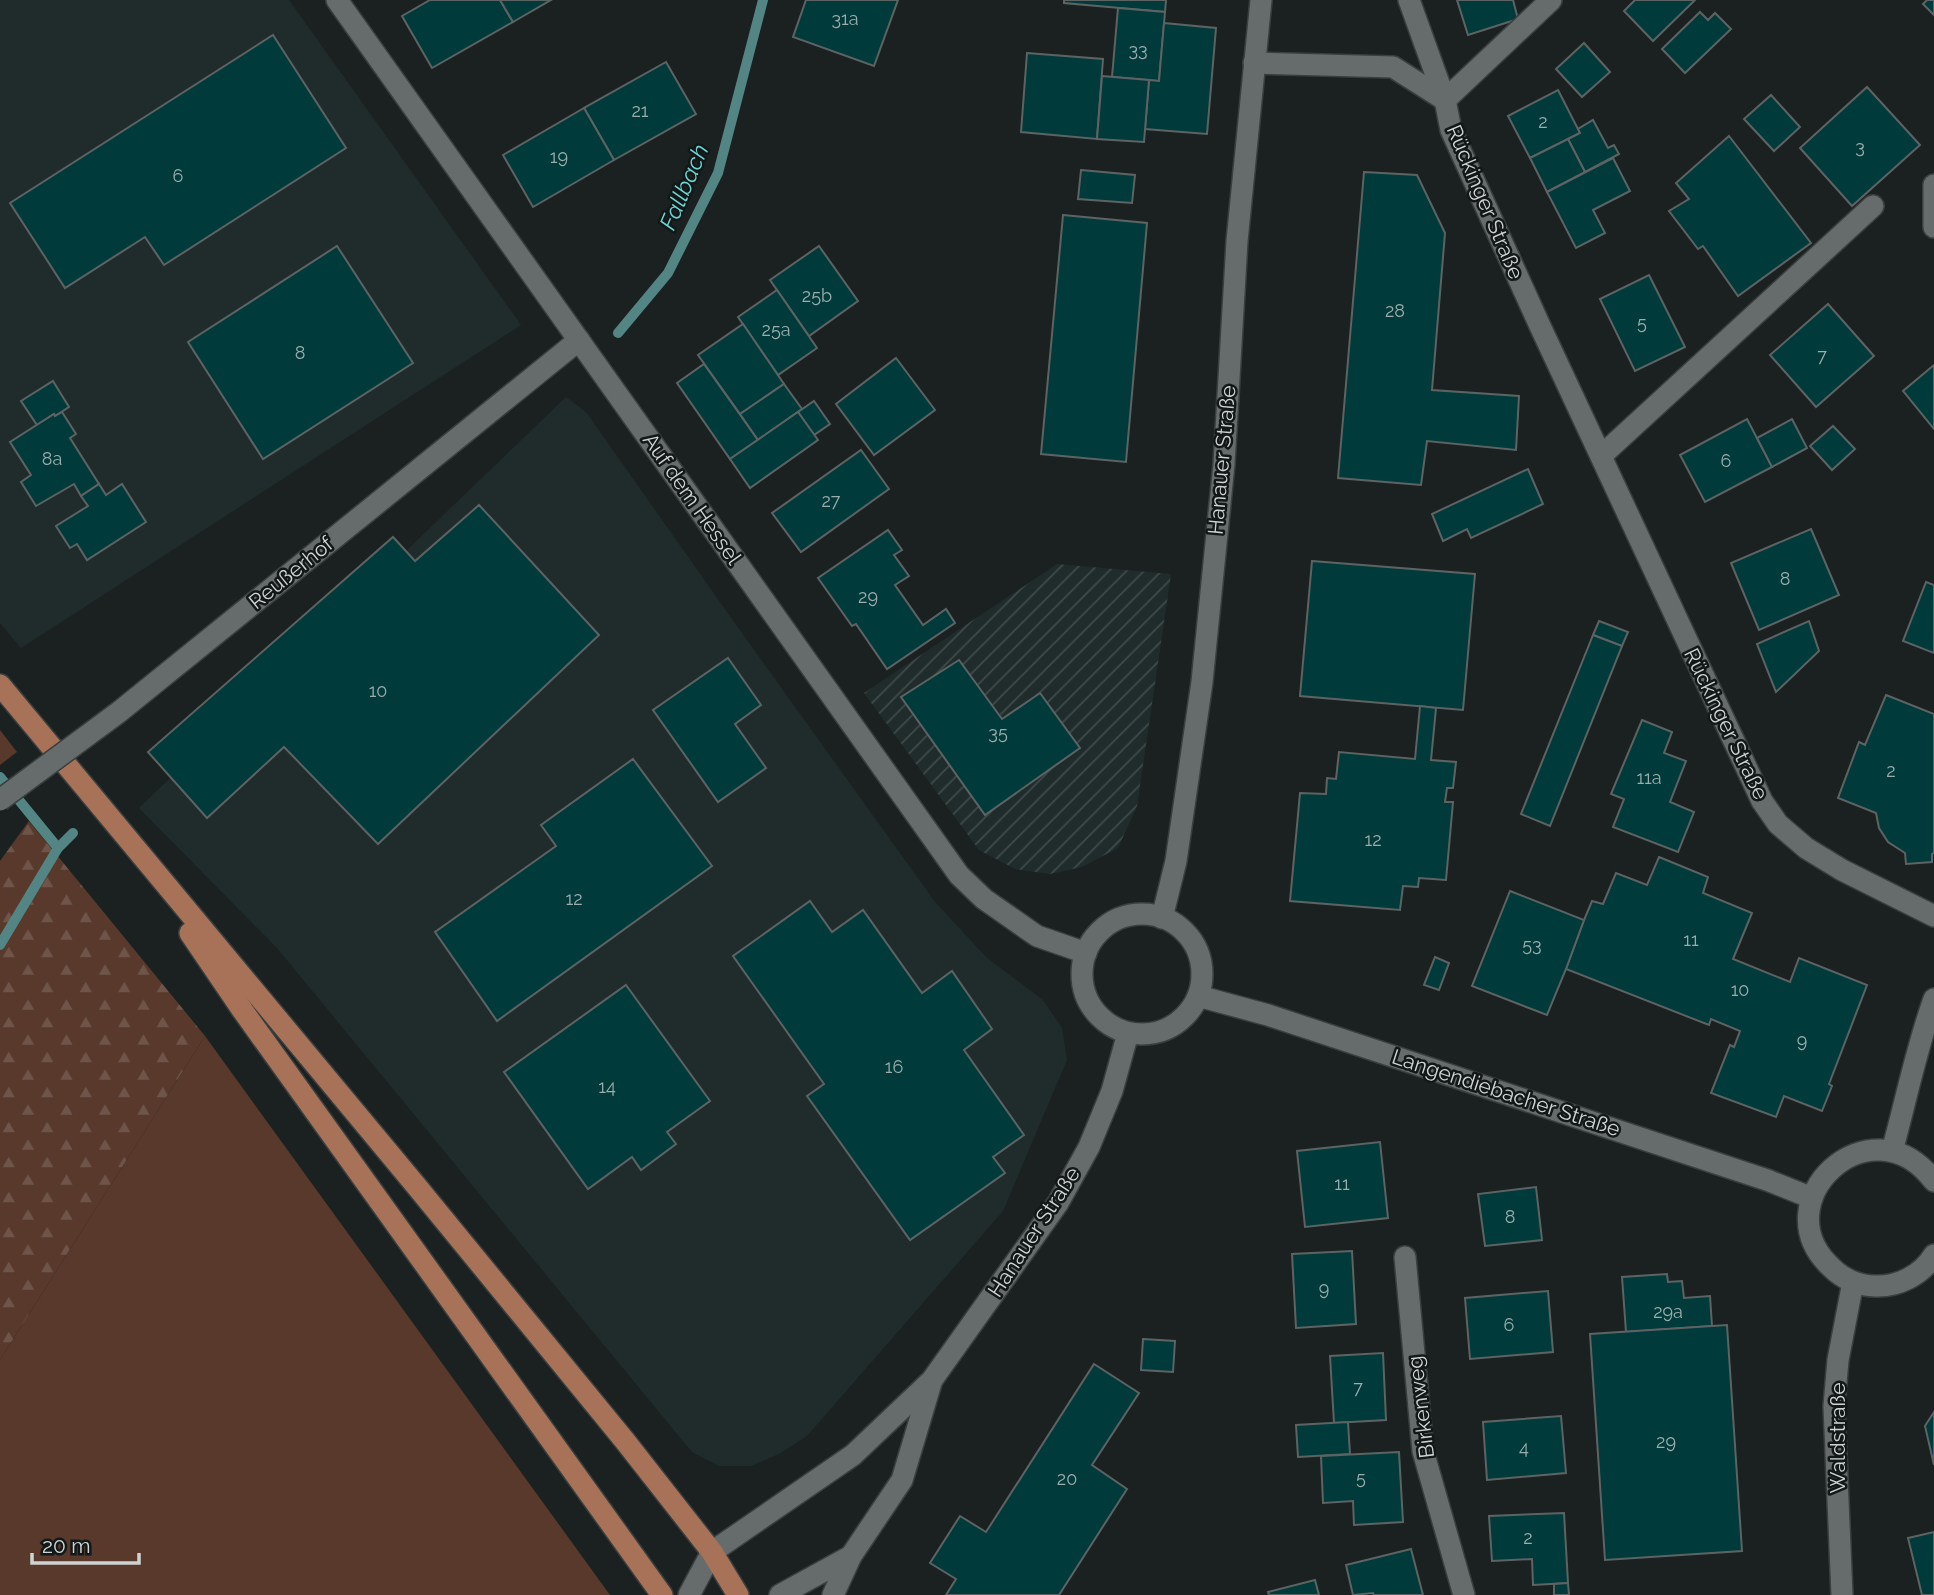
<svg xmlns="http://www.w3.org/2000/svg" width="1934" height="1595" viewBox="0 0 1934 1595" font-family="Raleway,sans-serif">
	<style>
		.built { fill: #202c2c }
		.industrial { fill: url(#industrial-furrows) }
		.green { fill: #58392b }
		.forest { fill: url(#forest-firs) }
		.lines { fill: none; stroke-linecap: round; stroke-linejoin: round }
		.stream { stroke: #548585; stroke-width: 10 }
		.building { fill: #013a3a; stroke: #5d6363; stroke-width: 2 }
		.minor-casing { stroke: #3a3e3e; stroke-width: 24 }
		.major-casing { stroke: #3a3e3e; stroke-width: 24 }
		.minor { stroke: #666c6c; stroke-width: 21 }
		.major { stroke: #a77258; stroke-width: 21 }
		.minor-bridge-casing { stroke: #3a3e3e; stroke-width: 24; stroke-linecap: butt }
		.minor-bridge { stroke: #666c6c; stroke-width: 21 }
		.labels { text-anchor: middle; stroke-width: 5; stroke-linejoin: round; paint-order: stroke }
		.number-label { font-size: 18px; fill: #9cadad }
		.street-label { font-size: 21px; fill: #cfd3d3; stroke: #121817 }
		.water-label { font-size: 23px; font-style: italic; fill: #6cd4d4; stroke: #121817 }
	</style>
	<defs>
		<pattern id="industrial-furrows" width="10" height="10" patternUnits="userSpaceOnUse" patternTransform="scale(1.75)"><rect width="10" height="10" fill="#202c2c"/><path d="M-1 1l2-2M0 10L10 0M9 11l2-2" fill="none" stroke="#3f4a4a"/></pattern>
		<pattern id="forest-firs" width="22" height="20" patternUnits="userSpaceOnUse" patternTransform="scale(1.75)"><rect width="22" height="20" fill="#58392b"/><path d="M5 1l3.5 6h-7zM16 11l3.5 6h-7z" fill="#6f5549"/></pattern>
	</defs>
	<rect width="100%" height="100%" fill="#1b2121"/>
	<g class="built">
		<polygon points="0,0 289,0 521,325 21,648 0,623"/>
		<polygon points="566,397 586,412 734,622 935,902 987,958 1043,1000 1062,1028 1067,1060 1003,1211 807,1436 779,1454 751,1466 719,1466 692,1452 277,948 139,808"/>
	</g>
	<polygon class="industrial" points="1057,564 1171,574 1137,806 1118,848 1082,867 1050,874 1015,869 979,850 864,693"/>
	<g class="green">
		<polygon points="0,730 17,752 0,765"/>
		<polygon points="205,1036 610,1595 0,1595 0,1360"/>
	</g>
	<polygon class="forest" points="29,821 205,1036 0,1360 0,861"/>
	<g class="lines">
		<g class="stream">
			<polyline points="618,333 668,273 718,173 763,0"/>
			<polyline points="0,777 58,848"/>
			<polyline points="0,945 58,848 73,833"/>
		</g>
	</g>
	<g class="building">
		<polygon points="430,0 500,0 513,22 432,68 402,16"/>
		<polygon points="500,0 551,0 513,22"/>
		<polygon points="806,0 898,0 874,66 793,37"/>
		<polygon points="1064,0 1166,0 1165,12 1064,3"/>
		<polygon points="1457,0 1513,0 1518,19 1468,35"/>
		<polygon points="1635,0 1695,0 1653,41 1624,11"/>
		<polygon points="1927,0 1934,0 1934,15 1923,4"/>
		<polygon points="1118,8 1165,12 1159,81 1112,77"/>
		<polygon points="1700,12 1708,20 1715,13 1731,29 1685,73 1662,49"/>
		<polygon points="1164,23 1216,28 1207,134 1145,129 1149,80 1159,81"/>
		<polygon points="273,35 346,148 164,265 145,237 65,288 10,203"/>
		<polygon points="1584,43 1610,72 1582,97 1556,69"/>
		<polygon points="1027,53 1103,59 1097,139 1021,132"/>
		<polygon points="666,62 696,114 614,160 584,108"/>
		<polygon points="1102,76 1149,80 1144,142 1097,139"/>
		<polygon points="1867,87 1920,145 1852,206 1800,148"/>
		<polygon points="1558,90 1580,133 1530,158 1508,116"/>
		<polygon points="1771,95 1800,127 1774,151 1744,119"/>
		<polygon points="584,108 614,160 533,207 503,155"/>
		<polygon points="1593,120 1608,148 1614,145 1619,154 1585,172 1568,139 1580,133 1578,129"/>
		<polygon points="1729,136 1811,243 1738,296 1703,246 1698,249 1669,211 1689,199 1676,183"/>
		<polygon points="1568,139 1585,172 1547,192 1530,158"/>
		<polygon points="1613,158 1630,191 1593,210 1605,233 1576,248 1547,192"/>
		<polygon points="1081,170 1135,175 1132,203 1078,199"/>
		<polygon points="1364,172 1417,175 1445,233 1432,390 1519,396 1516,450 1427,441 1421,485 1338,478"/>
		<polygon points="1063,215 1147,223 1126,462 1041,454"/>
		<polygon points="337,246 413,363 263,459 188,342"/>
		<polygon points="819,246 858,301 809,336 770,280"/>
		<polygon points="1649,275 1685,347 1635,371 1600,299"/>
		<polygon points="777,290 817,348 778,375 738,317"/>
		<polygon points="1828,304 1874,356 1816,407 1770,355"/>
		<polygon points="743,324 784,384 740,414 698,355"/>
		<polygon points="896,358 935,410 874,455 836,404"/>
		<polygon points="704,364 758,440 730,459 677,383"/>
		<polygon points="1934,365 1934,429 1903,391"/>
		<polygon points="53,381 69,407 55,416 54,414 37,425 21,401"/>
		<polygon points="784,384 802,409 758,440 740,414"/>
		<polygon points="814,401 830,424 814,435 798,412"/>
		<polygon points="62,412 76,434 70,438 99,484 81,496 74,484 36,506 21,482 31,475 10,442 54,414 55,416"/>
		<polygon points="798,412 818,440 750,488 730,459"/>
		<polygon points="1747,419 1772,467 1705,502 1680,455"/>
		<polygon points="1792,419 1807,448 1772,467 1757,438"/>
		<polygon points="1833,426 1855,449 1832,470 1810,446"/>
		<polygon points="861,450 889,489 801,552 772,513"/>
		<polygon points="1528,469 1543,504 1471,538 1467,529 1443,541 1432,514"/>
		<polygon points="99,484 106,495 122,484 146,522 87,560 77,544 70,548 56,526 88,506 81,496"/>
		<polygon points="479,505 599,635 378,844 284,747 207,818 148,752 393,537 415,561"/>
		<polygon points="1811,529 1839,595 1759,630 1731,563"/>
		<polygon points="888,530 902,550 894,555 909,576 895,585 923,625 946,609 955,623 887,669 856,624 852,626 818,578"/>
		<polygon points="1312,561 1475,574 1463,710 1300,696"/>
		<polygon points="1926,582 1934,585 1934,653 1903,641"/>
		<polygon points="1599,621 1628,632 1622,646 1593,635"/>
		<polygon points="1809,621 1819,651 1776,692 1757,644"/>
		<polygon points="1593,635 1622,646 1550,826 1521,814"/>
		<polygon points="728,658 761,705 735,724 766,768 718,802 653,710"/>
		<polygon points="959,660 1002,719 1040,693 1080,748 985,815 901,697"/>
		<polygon points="1886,695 1934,714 1934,853 1932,854 1932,862 1906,864 1905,853 1888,842 1879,828 1876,813 1838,798 1859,742 1865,745"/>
		<polygon points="1420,706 1436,708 1431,760 1456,762 1453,788 1447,788 1445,802 1453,802 1446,880 1419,878 1418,887 1403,886 1400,910 1290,901 1300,793 1326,794 1327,778 1336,779 1339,752 1415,759"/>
		<polygon points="1642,720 1672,732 1664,753 1686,761 1670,802 1694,812 1678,852 1613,827 1624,799 1611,794"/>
		<polygon points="633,759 712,866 497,1021 435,932 556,846 541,825"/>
		<polygon points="1659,857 1708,877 1703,893 1752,913 1733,959 1790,982 1799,958 1867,985 1829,1084 1832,1086 1822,1111 1784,1096 1776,1117 1711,1093 1730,1045 1734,1047 1740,1031 1711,1019 1709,1025 1566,969 1584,920 1592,901 1603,904 1616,873 1647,885"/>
		<polygon points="1510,891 1584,920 1566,969 1547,1015 1472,986"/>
		<polygon points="810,901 832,932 863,910 922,993 952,971 992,1029 964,1050 1024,1135 993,1157 1005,1173 910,1240 807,1096 824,1084 733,956"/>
		<polygon points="1435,957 1449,963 1439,990 1424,985"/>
		<polygon points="626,985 710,1101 667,1132 676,1144 641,1170 632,1157 588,1189 504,1072"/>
		<polygon points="1380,1142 1388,1218 1305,1227 1297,1151"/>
		<polygon points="1536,1187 1542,1240 1485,1246 1478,1194"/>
		<polygon points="1352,1251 1356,1324 1296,1328 1292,1254"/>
		<polygon points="1667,1274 1668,1282 1682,1281 1684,1298 1710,1296 1712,1326 1626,1332 1622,1277"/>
		<polygon points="1548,1291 1553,1352 1470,1359 1465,1298"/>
		<polygon points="1727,1325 1742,1551 1605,1560 1590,1334"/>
		<polygon points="1143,1339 1175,1341 1173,1372 1141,1370"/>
		<polygon points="1383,1353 1386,1420 1334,1423 1330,1356"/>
		<polygon points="1094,1364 1139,1393 1092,1465 1127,1489 1059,1595 946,1595 956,1579 930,1563 960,1516 986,1532"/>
		<polygon points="1934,1412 1934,1465 1925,1426"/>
		<polygon points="1561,1416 1566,1473 1487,1480 1483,1422"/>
		<polygon points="1348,1422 1350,1454 1298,1457 1296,1425"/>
		<polygon points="1399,1452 1403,1522 1354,1525 1353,1501 1323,1503 1321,1456"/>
		<polygon points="1564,1513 1568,1583 1533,1585 1532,1559 1492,1561 1489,1516"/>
		<polygon points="1934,1532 1934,1595 1922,1595 1908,1538"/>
		<polygon points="1411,1549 1423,1595 1374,1595 1373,1593 1353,1595 1346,1565"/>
		<polygon points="1315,1580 1319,1595 1269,1595 1268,1592"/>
		<polygon points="1568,1583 1569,1595 1554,1595 1554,1584"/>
	</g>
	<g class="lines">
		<defs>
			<g id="minor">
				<polyline points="337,0 959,875 984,899 1037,936 1086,953"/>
				<polyline points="1409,0 1445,100 1451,130 1540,326 1762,801 1778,824 1806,848 1842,870 1934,916"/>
				<polyline points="1254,63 1393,67 1445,100"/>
				<polyline points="1445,100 1551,0"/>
				<polyline points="1934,185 1934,227"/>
				<polyline points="1601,456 1873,206"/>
				<polyline points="119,712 579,340"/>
				<circle cx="1142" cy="974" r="60"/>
				<polyline points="1162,918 1176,861 1202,682 1224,464 1237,241 1261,0"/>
				<polyline points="1198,996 1268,1015 1767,1180 1812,1198"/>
				<path d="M1892,1151C1906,1101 1916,1049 1934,999"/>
				<path d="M1934,1181C1870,1097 1760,1203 1832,1268C1843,1279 1859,1286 1875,1286C1898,1287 1922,1275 1934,1255"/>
				<polyline points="1405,1257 1423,1451 1464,1595"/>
				<polyline points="689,1595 712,1552 853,1455 932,1380 1058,1203 1089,1147 1112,1091 1128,1033"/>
				<polyline points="780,1595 851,1556"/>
				<polyline points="833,1595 851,1556 902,1480 931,1383"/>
				<polyline points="1842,1595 1834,1406 1838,1360 1853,1282"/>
			</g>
			<g id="major">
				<polyline points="0,685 418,1188 625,1441 712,1552 738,1595"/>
				<polyline points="190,933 243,1011 662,1595"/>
			</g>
		</defs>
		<use href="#minor" class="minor-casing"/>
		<use href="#major" class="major-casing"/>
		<use href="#minor" class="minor"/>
		<use href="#major" class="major"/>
		<defs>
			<polyline id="minor-bridge" points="0,800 119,712"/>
		</defs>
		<use href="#minor-bridge" class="minor-bridge-casing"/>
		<use href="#minor-bridge" class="minor-bridge"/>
	</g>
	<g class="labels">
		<g class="number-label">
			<text x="845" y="25">31a</text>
			<text x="1138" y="56">33</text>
			<text x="640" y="117">21</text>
			<text x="1543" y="128">2</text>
			<text x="1860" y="153">3</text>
			<text x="559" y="163">19</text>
			<text x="178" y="182">6</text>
			<text x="817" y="302">25b</text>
			<text x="1395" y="317">28</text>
			<text x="1642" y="329">5</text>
			<text x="776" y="336">25a</text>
			<text x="300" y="359">8</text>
			<text x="1822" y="362">7</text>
			<text x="52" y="465">8a</text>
			<text x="1726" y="467">6</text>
			<text x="831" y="507">27</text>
			<text x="1785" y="585">8</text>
			<text x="868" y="603">29</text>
			<text x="378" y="697">10</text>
			<text x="998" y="739">35</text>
			<text x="1891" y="777">2</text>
			<text x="1649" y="784">11a</text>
			<text x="1373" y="846">12</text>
			<text x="574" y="905">12</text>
			<text x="1691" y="946">11</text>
			<text x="1532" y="951">53</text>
			<text x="1740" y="996">10</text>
			<text x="1802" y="1047">9</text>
			<text x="894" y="1073">16</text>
			<text x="607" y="1093">14</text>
			<text x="1342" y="1190">11</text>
			<text x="1510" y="1223">8</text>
			<text x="1324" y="1295">9</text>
			<text x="1668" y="1318">29a</text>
			<text x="1509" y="1331">6</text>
			<text x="1358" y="1394">7</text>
			<text x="1666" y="1448">29</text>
			<text x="1524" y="1454">4</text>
			<text x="1361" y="1484">5</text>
			<text x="1067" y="1485">20</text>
			<text x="1528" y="1544">2</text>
		</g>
		<g class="street-label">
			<text transform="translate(1485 202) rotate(67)" y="7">Rückinger Straße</text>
			<text transform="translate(1222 460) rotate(-85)" y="7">Hanauer Straße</text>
			<text transform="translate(692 499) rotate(55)" y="7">Auf dem Hessel</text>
			<text transform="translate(291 573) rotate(-39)" y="7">Reußerhof</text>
			<text transform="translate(1726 724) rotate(64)" y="7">Rückinger Straße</text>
			<text transform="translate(1506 1093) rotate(18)" y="7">Langendiebacher Straße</text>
			<text transform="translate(1034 1232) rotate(-57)" y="7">Hanauer Straße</text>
			<text transform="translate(1421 1407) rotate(-97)" y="7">Birkenweg</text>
			<text transform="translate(1838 1438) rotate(-90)" y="7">Waldstraße</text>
		</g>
		<g class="water-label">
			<text transform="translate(684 187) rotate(-67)" y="8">Fallbach</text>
		</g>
	</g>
	<path d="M32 1553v10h107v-10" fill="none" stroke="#cfd3d3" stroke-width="3.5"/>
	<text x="42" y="1553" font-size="21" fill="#cfd3d3" stroke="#121817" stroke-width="5" paint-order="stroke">20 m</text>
</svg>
